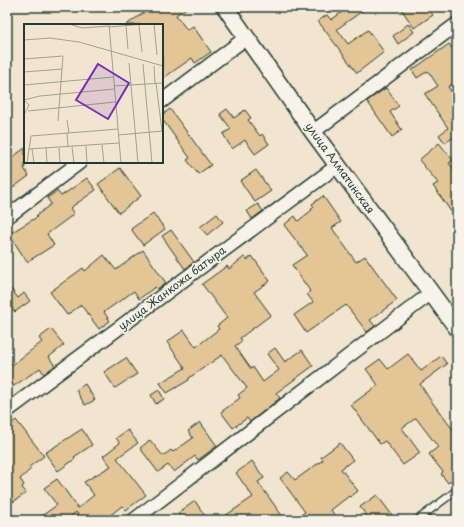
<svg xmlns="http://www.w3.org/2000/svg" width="464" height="527" viewBox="0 0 464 527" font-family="'Playpen Sans',sans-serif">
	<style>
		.building { fill: #e3c596; stroke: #1f3d34 }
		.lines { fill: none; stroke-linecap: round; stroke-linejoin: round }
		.service-casing { stroke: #1f3d34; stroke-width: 9 }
		.minor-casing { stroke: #1f3d34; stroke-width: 16 }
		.tertiary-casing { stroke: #1f3d34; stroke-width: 19 }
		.service { stroke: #f7f3e8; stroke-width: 6 }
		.minor { stroke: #f7f3e8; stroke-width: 13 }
		.tertiary { stroke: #f7f3e8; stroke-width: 16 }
		.labels { text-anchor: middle; stroke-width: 3.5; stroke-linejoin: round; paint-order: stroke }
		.street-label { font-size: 11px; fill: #1f3d34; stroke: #f7f3e8 }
		.inset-road { fill: none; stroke: #9da291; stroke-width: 1 }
		.view { fill: #7b2cbf; fill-opacity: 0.15; stroke: #7b2cbf; stroke-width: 2 }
		.inset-edge { fill: none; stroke: #1f3d34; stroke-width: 2 }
	</style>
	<rect width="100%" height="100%" fill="#f1e5cf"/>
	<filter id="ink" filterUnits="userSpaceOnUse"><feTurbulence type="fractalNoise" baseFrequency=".025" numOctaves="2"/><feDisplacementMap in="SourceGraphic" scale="8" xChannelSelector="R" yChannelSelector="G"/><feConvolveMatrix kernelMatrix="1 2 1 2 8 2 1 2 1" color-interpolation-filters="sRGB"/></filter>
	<g filter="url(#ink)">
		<g class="building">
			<polygon points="152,7 188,7 176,15 187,30 193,26 211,52 195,63 192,58 162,79 162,25 126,25"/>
			<polygon points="349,7 368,7 337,29 348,44 368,30 384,52 357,73 318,21 327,15 331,20"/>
			<polygon points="400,7 427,7 433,15 414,28"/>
			<polygon points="408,24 414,32 398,44 393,36"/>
			<polygon points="449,44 457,56 457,81 448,87 457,100 457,142 454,137 445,143 439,135 448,128 425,94 438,86 428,71 417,78 412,70"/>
			<polygon points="386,88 399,106 390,112 402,130 392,137 367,101"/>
			<polygon points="170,109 211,165 198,174 187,160 190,158 162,119 162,115"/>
			<polygon points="227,109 234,118 245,110 251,118 248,120 260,136 262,134 269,144 255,154 245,140 232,149 223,134 231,129 220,114"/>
			<polygon points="439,143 453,160 449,163 457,174 457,220 433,186 438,183 419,160"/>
			<polygon points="25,148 25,167 24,168 29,176 7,192 7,161"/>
			<polygon points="120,168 141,196 119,213 98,184"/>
			<polygon points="256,170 271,191 255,202 240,181"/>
			<polygon points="87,178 96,190 70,208 74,214 47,234 54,245 27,262 9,234 37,217 36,216 51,204 47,198 57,191 61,196"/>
			<polygon points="323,196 341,222 332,228 356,262 365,256 397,300 370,320 375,326 367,332 346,305 306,333 294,315 313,302 307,294 310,291 292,265 307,255 284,225 295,216 298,221 312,210 311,209 314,207 312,204"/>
			<polygon points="258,204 263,211 252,219 247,211"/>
			<polygon points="153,213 165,229 143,245 131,229"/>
			<polygon points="217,214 223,222 207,235 200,227"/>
			<polygon points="171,230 194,262 185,269 162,236"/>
			<polygon points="143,250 166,283 157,289 155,287 139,299 134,291 104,312 110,321 99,329 81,305 67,315 50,292 83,268 85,271 104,255 116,270"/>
			<polygon points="252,256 270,281 254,292 271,315 240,338 242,341 235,346 251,369 253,367 263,382 279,370 267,354 275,348 285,362 302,350 313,366 276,393 280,398 250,422 247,418 233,428 221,412 240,398 238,395 247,388 222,355 189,378 189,380 167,393 160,383 185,368 167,342 184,330 196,347 219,329 217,326 227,318 202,284 227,266 229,269 244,257 247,260"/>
			<polygon points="7,284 18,298 24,293 30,301 15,312 7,302"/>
			<polygon points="51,329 64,345 49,357 55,366 44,374 40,368 14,386 7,377 7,358 12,365 42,342 39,338"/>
			<polygon points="408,354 421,371 441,356 447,364 420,384 429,398 457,435 457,476 448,483 441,474 443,472 429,454 438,447 416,418 402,428 420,453 403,465 385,441 380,444 351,405 378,385 366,369 380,359 388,369"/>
			<polygon points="126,358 137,374 115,388 104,372"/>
			<polygon points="85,384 95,400 85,405 76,390"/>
			<polygon points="159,390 164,399 156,404 151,395"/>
			<polygon points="16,420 44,456 29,467 31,469 20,479 24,485 22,487 26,493 13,502 7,494 7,427"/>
			<polygon points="200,422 217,446 198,460 195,456 174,472 168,465 158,472 140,448 150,440 163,456 171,450 173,452 193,438 188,431"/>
			<polygon points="82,429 92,445 74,457 75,459 58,471 45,453"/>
			<polygon points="128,430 138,443 117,458 146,495 126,510 122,506 104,520 82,520 76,512 66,520 36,520 57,505 44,488 57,479 78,508 94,495 84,482 111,466 103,456 120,443 116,438"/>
			<polygon points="340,443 353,460 341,469 358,491 350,497 349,496 331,510 338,520 294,520 305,512 280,478 288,472 295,480 323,460 321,457"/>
			<polygon points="252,461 264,478 258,482 285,520 219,520 253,497 236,473"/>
			<polygon points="377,495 392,515 384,520 370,520 360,507"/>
			<polygon points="195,501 205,516 200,520 183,520 178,513"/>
		</g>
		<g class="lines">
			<defs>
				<polyline id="service" points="417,520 457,490"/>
				<g id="minor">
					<polyline points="162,101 247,37"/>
					<polyline points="313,132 457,24"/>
					<polyline points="7,217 80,162"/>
					<polyline points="7,411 337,166"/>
					<polyline points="134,520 431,293"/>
				</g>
				<polyline id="tertiary" points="225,7 313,132 457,328"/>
			</defs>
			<use href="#service" class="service-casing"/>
			<use href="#minor" class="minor-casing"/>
			<use href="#tertiary" class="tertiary-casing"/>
			<use href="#service" class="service"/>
			<use href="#minor" class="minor"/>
			<use href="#tertiary" class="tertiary"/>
		</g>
	</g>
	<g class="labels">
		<g class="street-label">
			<text transform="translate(340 168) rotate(54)" y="4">улица Алматинская</text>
			<text transform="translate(172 288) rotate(-37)" y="4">улица Жанкожа батыра</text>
		</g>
	</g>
	<g transform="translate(24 24)">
		<rect width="139" height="139" fill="#f1e5cf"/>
		<path class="inset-road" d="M1,0H36M45,0L58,4L85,2M85,0L97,139M130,0L133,31M115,1L118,28M102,2L104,25M85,3L121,0M0,16L26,14L55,18L139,42M0,35L39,32L34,97M105,39L114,139M119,40L128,139M130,42L131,59M0,48L38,45M132,59L138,107M0,61L89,53M90,62L139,59M0,76L16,72L90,65M4,87L91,78M0,91L5,81L1,77M43,96L45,109M43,109L44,123M94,111L139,107M78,121L80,139M62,122L63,139M48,123L50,139M22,124L23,139M35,124L36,139M4,125L95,119M8,125L10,139M3,139L7,112L94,105"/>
		<path class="view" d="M74,40L105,59L84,95L52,76Z"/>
		<rect width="139" height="139" class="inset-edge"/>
	</g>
	<rect width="464" height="527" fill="none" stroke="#f7f3e8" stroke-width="24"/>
	<rect x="12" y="12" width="440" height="503" fill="none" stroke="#1f3d34" stroke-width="1.5" filter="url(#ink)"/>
</svg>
